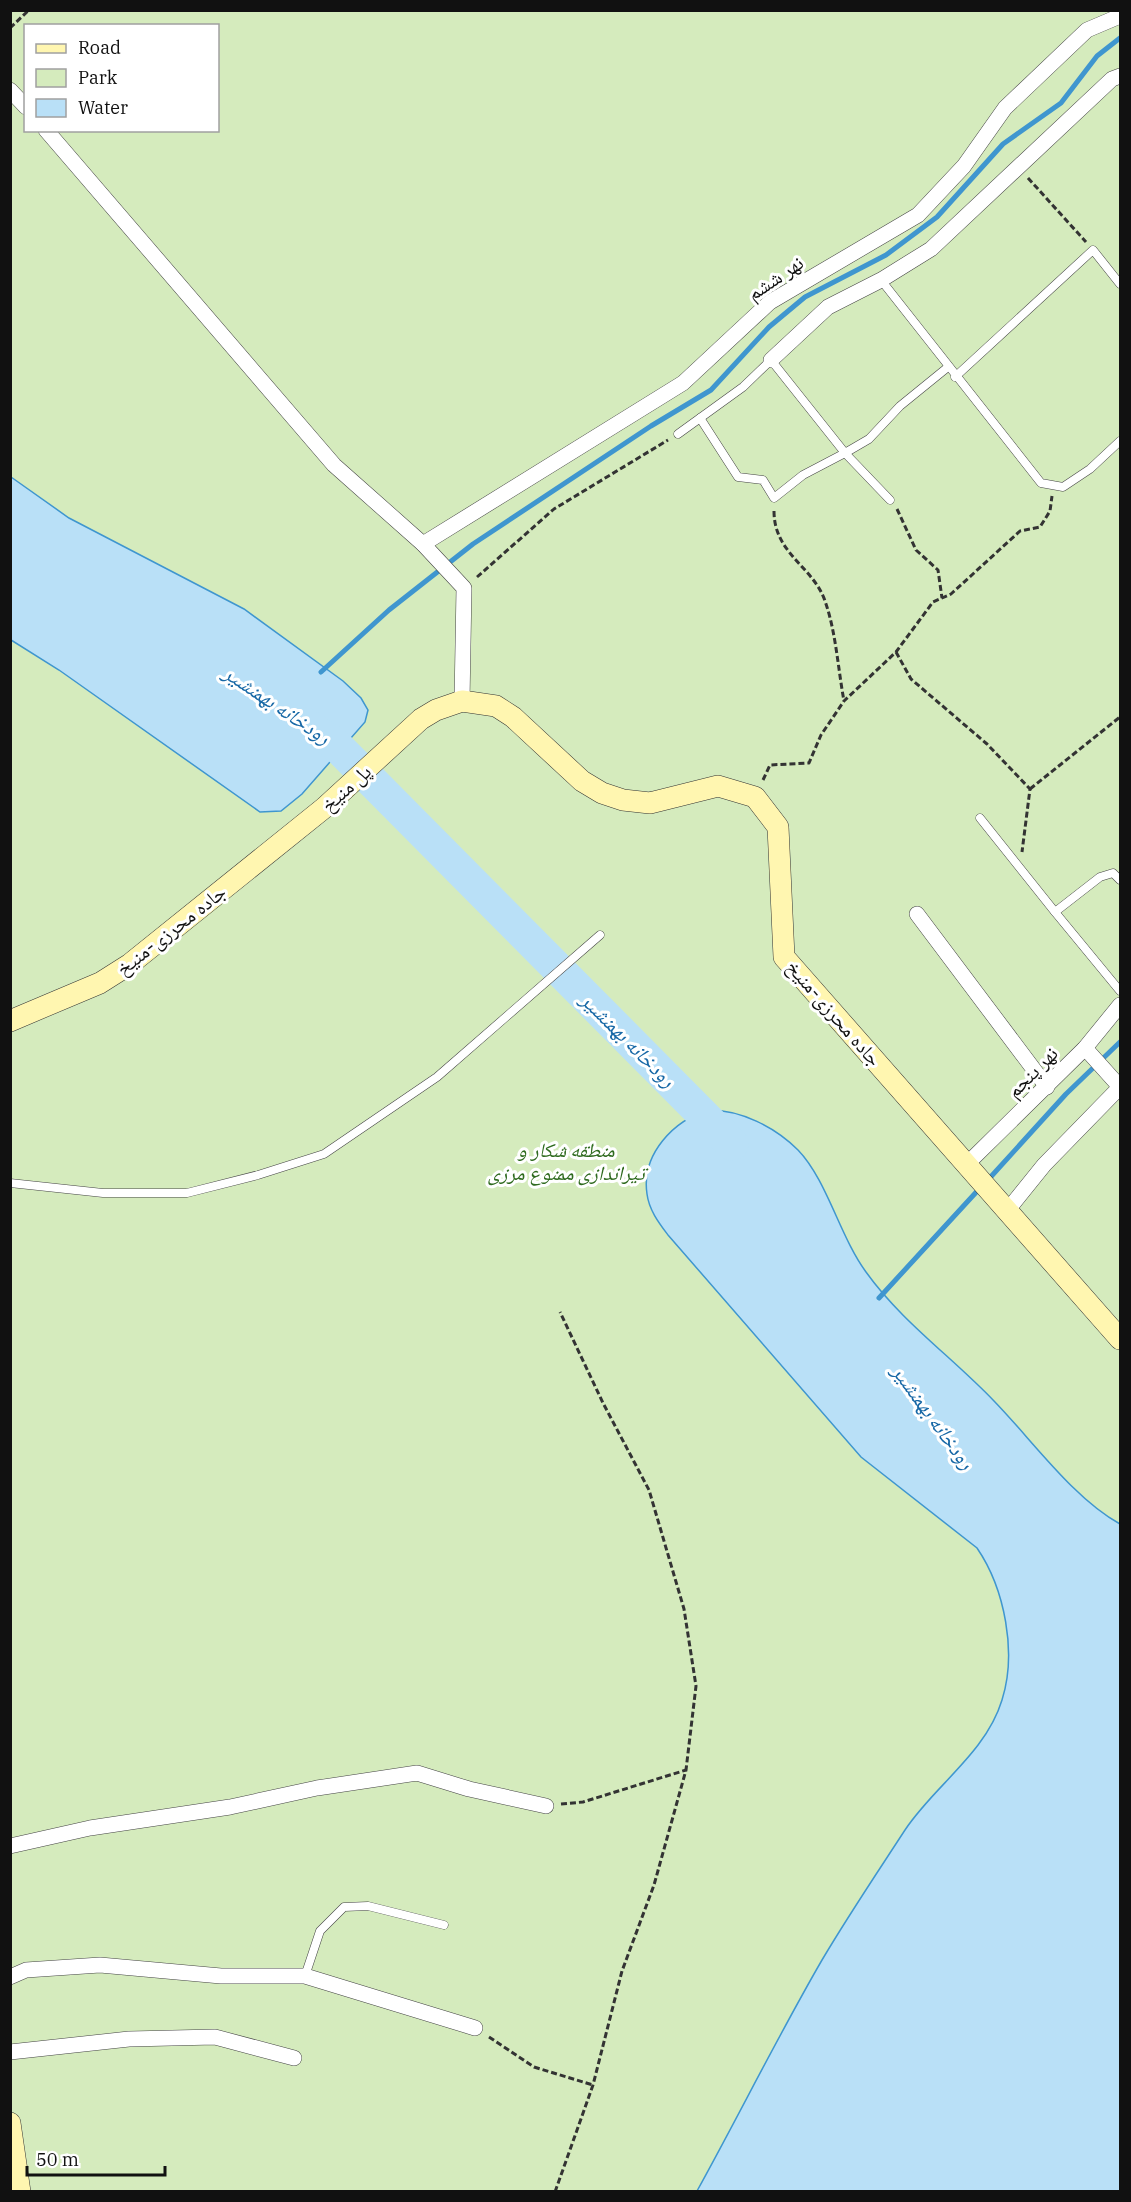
<svg xmlns="http://www.w3.org/2000/svg" width="1131" height="2202" viewBox="0 0 1131 2202" font-family="'IBM Plex Serif','Noto Naskh Arabic',serif">
	<style>
		.green { fill: #d5ebbd; fill-rule: evenodd }
		.water { fill: #b9e0f7; stroke: #3f96cf; stroke-width: 1.5 }
		.lines { fill: none; stroke-linecap: round; stroke-linejoin: round }
		.stream { stroke: #3f96cf; stroke-width: 5 }
		.river { stroke: #b9e0f7; stroke-width: 33 }
		.lane-casing { stroke: #444; stroke-width: 9 }
		.street-casing { stroke: #444; stroke-width: 16 }
		.secondary-casing { stroke: #333; stroke-width: 22 }
		.path { stroke: #333; stroke-width: 3; stroke-dasharray: 6 3; stroke-linecap: butt }
		.lane { stroke: #fff; stroke-width: 8 }
		.street { stroke: #fff; stroke-width: 15 }
		.secondary { stroke: #fff6b0; stroke-width: 21 }
		.labels { text-anchor: middle; stroke-width: 6; stroke-linejoin: round; paint-order: stroke }
		.street-label { font-size: 20px; fill: #111; stroke: #fff }
		.park-label { font-size: 20px; font-style: italic; fill: #2f6b1f; stroke: #fff }
		.water-label { font-size: 21px; font-style: italic; fill: #1768a6; stroke: #fff }
	</style>
	<rect width="100%" height="100%" fill="#fffdf5"/>
	<path class="green" d="M11,11H1120V2191L11,2192ZM26,26H218V130H26Z"/>
	<g class="water">
		<polygon points="11,477 69,518 244,609 343,681 361,698 368,710 365,722 302,794 281,811 260,812 59,670 11,640"/>
		<path d="M709,1110C741,1110 775,1127 798,1150C827,1180 840,1237 866,1272C901,1321 953,1358 994,1401C1032,1440 1073,1498 1120,1524V2191H697C739,2115 778,2036 822,1960C848,1916 877,1873 905,1830C934,1786 986,1753 1002,1700C1017,1653 1005,1589 977,1548L861,1457L668,1235C659,1223 649,1210 647,1194C641,1154 674,1120 709,1110Z"/>
	</g>
	<g class="lines">
		<g class="stream">
			<polyline points="321,672 389,610 473,544 651,426 711,390 769,327 805,297 886,255 937,217 1003,144 1061,103 1097,56 1120,38"/>
			<polyline points="987,1181 1066,1094 1120,1042"/>
			<polyline points="879,1298 980,1188"/>
		</g>
		<polyline class="river" points="305,724 334,743 732,1144"/>
		<defs>
			<g id="lane">
				<polyline points="881,280 1041,483 1063,487 1090,469 1120,441"/>
				<polyline points="955,377 1093,250 1120,284"/>
				<polyline points="700,418 738,477 763,480 774,498 803,475 845,453 890,500"/>
				<polyline points="678,434 743,387 771,360 845,453 869,439 900,406 948,367"/>
				<polyline points="980,818 1055,912"/>
				<polyline points="1120,880 1113,873 1100,877 1055,912 1120,991"/>
				<polyline points="10,1183 103,1193 187,1193 258,1175 324,1154 437,1077 600,935"/>
				<polyline points="305,1976 320,1931 344,1907 368,1906 444,1925"/>
			</g>
			<g id="street">
				<polyline points="10,90 26,107"/>
				<polyline points="46,130 334,465 423,544 464,588 462,701"/>
				<polyline points="771,360 828,307 881,280 931,249 1112,79 1120,76"/>
				<polyline points="423,544 683,383 770,302 918,215 964,166 1005,108 1087,30 1120,16"/>
				<polyline points="917,914 1047,1087"/>
				<polyline points="1085,1048 1120,1087"/>
				<polyline points="967,1164 1085,1048 1120,1005"/>
				<polyline points="1007,1211 1044,1165 1120,1087"/>
				<polyline points="10,1846 90,1828 230,1807 317,1788 417,1773 469,1789 546,1806"/>
				<polyline points="10,1977 26,1970 100,1965 221,1976 305,1976 475,2028"/>
				<polyline points="10,2052 129,2039 215,2037 294,2058"/>
			</g>
			<g id="secondary">
				<polyline points="10,1021 100,983 130,964 324,808 421,719 436,710 462,701 496,706 513,717 582,781 602,793 623,800 650,803 718,786 755,797 778,827 784,957 1120,1339"/>
				<polyline points="10,2123 20,2192"/>
			</g>
		</defs>
		<use href="#lane" class="lane-casing"/>
		<use href="#street" class="street-casing"/>
		<use href="#secondary" class="secondary-casing"/>
		<g class="path">
			<polyline points="10,28 29,10"/>
			<polyline points="1028,178 1086,242"/>
			<polyline points="897,509 916,550 938,570 942,598"/>
			<path d="M774,511C774,554 813,566 825,601C836,632 838,669 844,701"/>
			<polyline points="477,577 554,509 668,440"/>
			<polyline points="896,652 911,679 987,744 1030,789 1022,852"/>
			<polyline points="763,780 770,765 809,763 821,735 844,701 896,652 933,602 951,594 1020,531 1040,527 1050,511 1052,496"/>
			<polyline points="1030,789 1120,717"/>
			<polyline points="561,1804 583,1802 686,1770"/>
			<polyline points="489,2037 534,2067 593,2085"/>
			<polyline points="555,2192 593,2085 622,1971 654,1885 686,1770 696,1686 684,1609 649,1490 603,1403 560,1312"/>
		</g>
		<use href="#lane" class="lane"/>
		<use href="#street" class="street"/>
		<use href="#secondary" class="secondary"/>
	</g>
	<g class="labels">
		<g class="street-label">
			<text transform="translate(775 278) rotate(-34)" y="7">نهر ششم</text>
			<text transform="translate(346 788) rotate(-42)" y="7">پل منیخ</text>
			<text transform="translate(171 930) rotate(-38)" y="7">جاده محرزی-منیخ</text>
			<text transform="translate(834 1013) rotate(49)" y="7">جاده محرزی-منیخ</text>
			<text transform="translate(1032 1072) rotate(-45)" y="7">نهر پنجم</text>
		</g>
		<g class="park-label">
			<text x="566" y="1157">منطقه شکار و<tspan x="566" dy="23">تیراندازی ممنوع مرزی</tspan></text>
		</g>
		<g class="water-label">
			<text transform="translate(277 705) rotate(34)" y="7">رودخانه بهمنشیر</text>
			<text transform="translate(628 1040) rotate(45)" y="7">رودخانه بهمنشیر</text>
			<text transform="translate(933 1417) rotate(54)" y="7">رودخانه بهمنشیر</text>
		</g>
	</g>
	<rect width="1131" height="2202" fill="none" stroke="#111111" stroke-width="24"/>
	<rect x="24" y="24" width="195" height="108" fill="#ffffff" stroke="#a0a0a0" stroke-width="1.5"/>
	<rect x="36" y="44" width="30" height="9" fill="#fff6b0" stroke="#a0a0a0" stroke-width="1.5"/>
	<text x="78" y="54" font-size="18" fill="#111111">Road</text>
	<rect x="36" y="69" width="30" height="18" fill="#d5ebbd" stroke="#a0a0a0" stroke-width="1.5"/>
	<text x="78" y="84" font-size="18" fill="#111111">Park</text>
	<rect x="36" y="99" width="30" height="18" fill="#b9e0f7" stroke="#a0a0a0" stroke-width="1.5"/>
	<text x="78" y="114" font-size="18" fill="#111111">Water</text>
	<path d="M27 2166v9h138v-9" fill="none" stroke="#111111" stroke-width="3"/>
	<text x="36" y="2166" font-size="18" fill="#111111" stroke="#ffffff" stroke-width="4.5" paint-order="stroke">50 m</text>
</svg>
